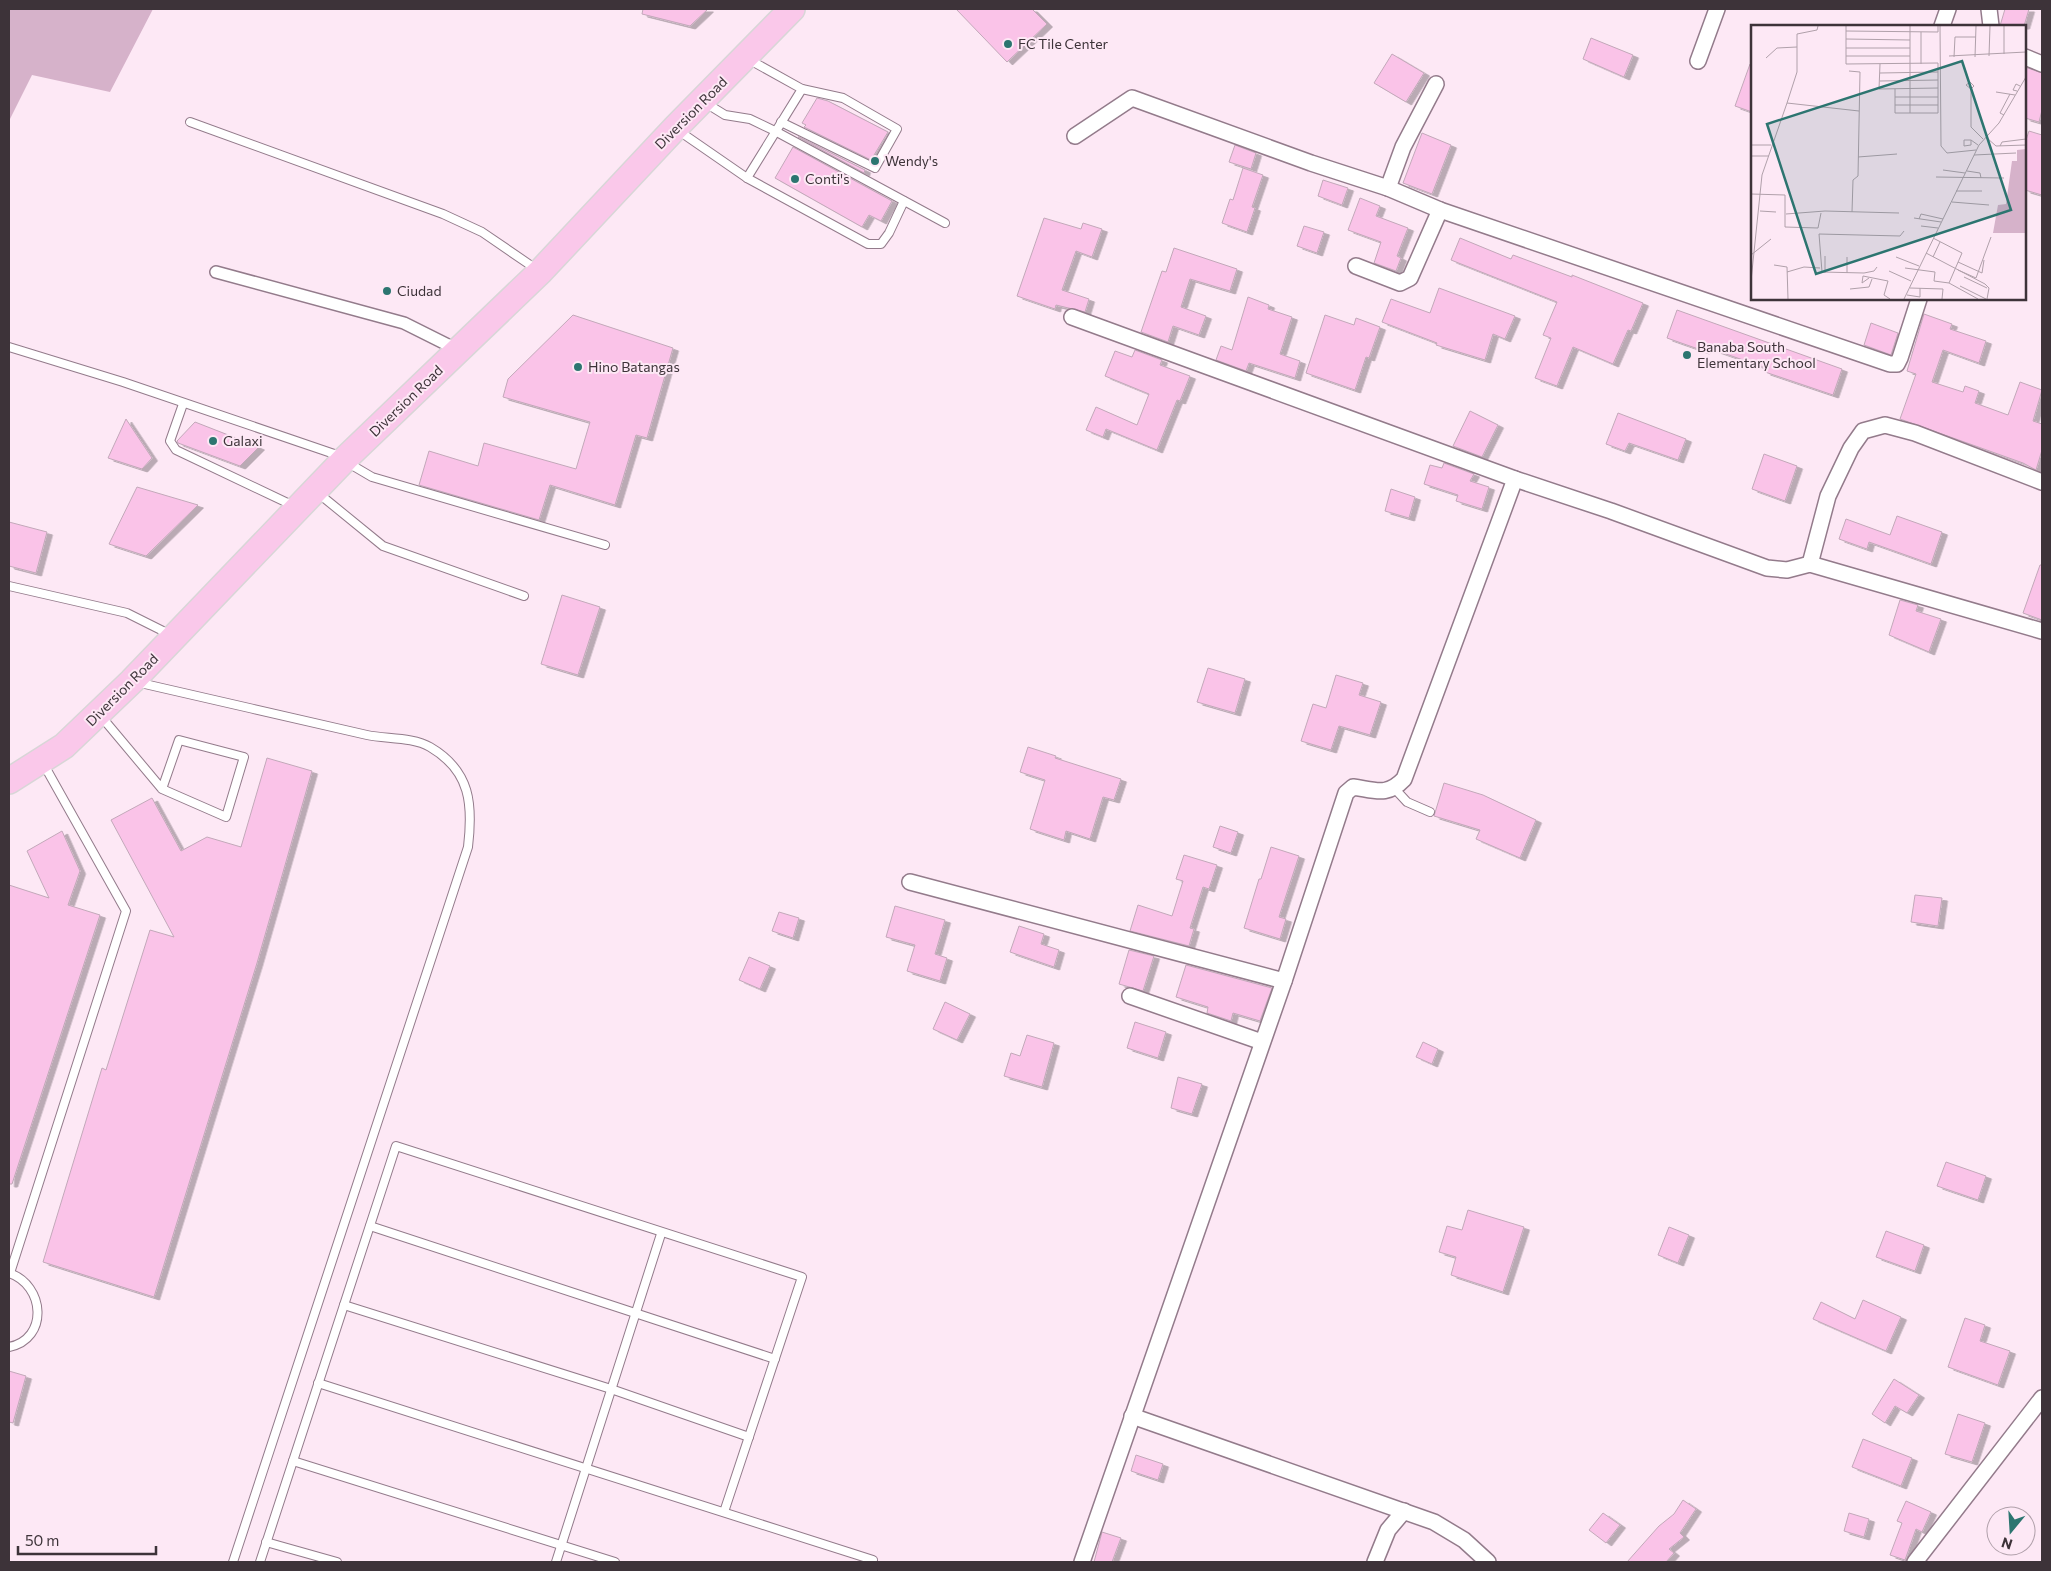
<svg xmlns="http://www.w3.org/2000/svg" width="2051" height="1571" viewBox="0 0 2051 1571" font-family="Commissioner,sans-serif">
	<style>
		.green { fill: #d6b2ca }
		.building { fill: #fac3e8; stroke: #c2a8b9; filter: url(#shadow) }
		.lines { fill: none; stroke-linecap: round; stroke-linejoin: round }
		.service-casing { stroke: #937b8b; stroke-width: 10 }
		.pedestrian-casing { stroke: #937b8b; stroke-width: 14 }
		.minor-casing { stroke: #937b8b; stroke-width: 18 }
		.trunk-casing { stroke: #d8d6d7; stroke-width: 28 }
		.service { stroke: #fff; stroke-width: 8 }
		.pedestrian { stroke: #fff; stroke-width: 11 }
		.minor { stroke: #fff; stroke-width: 15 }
		.trunk { stroke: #fac8ea; stroke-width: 25 }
		.poi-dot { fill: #2c7570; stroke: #fde8f5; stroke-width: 2 }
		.labels { text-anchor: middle; stroke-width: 4; stroke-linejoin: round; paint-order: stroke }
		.poi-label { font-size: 14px; fill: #3d3339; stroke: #fde8f5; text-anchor: start }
		.street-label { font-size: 14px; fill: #3d3339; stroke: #fde8f5 }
		.inset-road { fill: none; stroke: #b0a0aa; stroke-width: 1 }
		.view { fill: #2c7570; fill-opacity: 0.15; stroke: #2c7570; stroke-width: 2.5 }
		.inset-edge { fill: none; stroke: #3d3339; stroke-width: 2.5 }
	</style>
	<defs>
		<filter id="shadow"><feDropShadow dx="5.5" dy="3" stdDeviation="0" flood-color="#0004"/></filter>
	</defs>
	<rect width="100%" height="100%" fill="#fde8f5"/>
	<polygon class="green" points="9,9 153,9 110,92 32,75 9,121"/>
	<g class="building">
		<polygon points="643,9 708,9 690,26 642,14"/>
		<polygon points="956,9 1032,9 1047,24 1007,62"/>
		<polygon points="2005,9 2029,9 2024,26 2000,26"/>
		<polygon points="1591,38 1633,55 1624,77 1583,59"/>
		<polygon points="1392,54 1424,73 1406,102 1374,83"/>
		<polygon points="1750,64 1752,65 1752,112 1735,106"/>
		<polygon points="2025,67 2042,73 2042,110 2039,122 2025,118"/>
		<polygon points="817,98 828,101 888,132 871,160 804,127 806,125 802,123"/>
		<polygon points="2029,131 2042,135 2042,195 2025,190 2025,143"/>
		<polygon points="1422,133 1451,145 1432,194 1403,183"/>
		<polygon points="798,137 799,137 865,170 864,173"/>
		<polygon points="1235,145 1256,153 1251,169 1229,162"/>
		<polygon points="793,147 892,201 881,221 869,215 862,227 775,178"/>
		<polygon points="1243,168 1263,175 1252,207 1255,208 1247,232 1222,223 1230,199 1233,200"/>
		<polygon points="1323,180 1348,188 1342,205 1318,196"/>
		<polygon points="1360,198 1380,206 1376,216 1408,228 1397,256 1401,258 1396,271 1374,263 1381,242 1348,230"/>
		<polygon points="1044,218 1081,229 1083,223 1102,229 1092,257 1076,251 1062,290 1089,299 1085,312 1056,305 1055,309 1017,296"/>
		<polygon points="1304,226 1324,232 1317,253 1297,246"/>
		<polygon points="1460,238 1511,259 1513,255 1572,277 1572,275 1643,303 1631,331 1628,330 1613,364 1573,347 1557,386 1535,378 1551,338 1543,335 1557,302 1451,260"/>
		<polygon points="1174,248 1237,269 1230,291 1190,279 1181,307 1206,316 1199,335 1173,326 1168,342 1141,332 1162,271 1166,272"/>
		<polygon points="1439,288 1515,316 1505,339 1493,334 1485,360 1436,345 1437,343 1382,322 1391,299 1430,313"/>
		<polygon points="1248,297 1269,305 1268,309 1292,317 1280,354 1300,361 1295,378 1249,363 1246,371 1216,360 1221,346 1232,350"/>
		<polygon points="1677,310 1842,369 1833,395 1765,372 1766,368 1706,347 1704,351 1667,338"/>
		<polygon points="1924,314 1952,324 1950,329 1986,341 1979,363 1943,350 1932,382 1963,392 1965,386 1979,391 1975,403 2008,415 2020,382 2042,390 2033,421 2042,424 2042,450 2036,470 2023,463 1900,419 1916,374 1907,371"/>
		<polygon points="573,315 673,348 647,438 636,435 615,505 550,485 539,520 419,485 429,451 478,466 484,443 576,469 590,422 503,397 508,379"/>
		<polygon points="1325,315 1354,325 1356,318 1380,327 1369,358 1366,357 1355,390 1306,373"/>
		<polygon points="1871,323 1898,333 1891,355 1864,345"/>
		<polygon points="1135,350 1162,360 1160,365 1190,376 1180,401 1177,400 1157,450 1106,429 1103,437 1086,430 1096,407 1137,425 1149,394 1105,376 1115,351 1132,357"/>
		<polygon points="1470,411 1498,425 1482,457 1453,446"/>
		<polygon points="1618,413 1686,439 1678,460 1629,443 1625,451 1606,444"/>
		<polygon points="126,419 152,458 142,469 108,458"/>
		<polygon points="195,422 259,447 240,466 178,443 177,441"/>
		<polygon points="1764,454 1797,466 1785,501 1752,489"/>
		<polygon points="1444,463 1474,474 1470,481 1489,487 1482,509 1456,501 1458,495 1424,484 1430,465 1442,468"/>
		<polygon points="137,487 198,505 146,556 109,544"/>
		<polygon points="1391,489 1415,497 1409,518 1385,511"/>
		<polygon points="1897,516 1942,532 1931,564 1869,542 1867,549 1839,539 1846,519 1890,535"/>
		<polygon points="9,522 47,532 36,573 9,566"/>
		<polygon points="2040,565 2042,565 2042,620 2023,613"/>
		<polygon points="562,595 600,607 578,675 541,664"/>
		<polygon points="1900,600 1918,605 1916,611 1941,619 1929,652 1889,635"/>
		<polygon points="1208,668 1245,679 1235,713 1197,702"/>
		<polygon points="1336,675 1363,683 1359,695 1381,702 1370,735 1339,726 1331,750 1301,741 1313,704 1326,708"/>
		<polygon points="1028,747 1056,756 1055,758 1121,779 1114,800 1103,797 1090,839 1066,831 1064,840 1030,829 1045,780 1020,772"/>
		<polygon points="267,758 312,771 257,963 154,1297 43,1262 102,1068 106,1070 150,930 174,937 111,820 152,798 181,851 207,837 241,847"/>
		<polygon points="1444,783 1483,795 1536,820 1520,858 1476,839 1480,830 1434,816"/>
		<polygon points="1220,826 1238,832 1231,853 1213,847"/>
		<polygon points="62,831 80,871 68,905 100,915 12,1184 9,1184 9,885 49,898 27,851"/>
		<polygon points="1271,847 1299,856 1279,917 1286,919 1280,939 1244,928 1259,879 1261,879"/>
		<polygon points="1184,855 1217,865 1209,889 1203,887 1190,928 1194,929 1189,946 1130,931 1138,905 1172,916 1183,881 1176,879"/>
		<polygon points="1915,895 1942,898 1938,926 1911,922"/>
		<polygon points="895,906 945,920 935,954 947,958 940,981 907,971 915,945 886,937"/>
		<polygon points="779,912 799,918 793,938 772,931"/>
		<polygon points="1019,926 1044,934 1041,944 1059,950 1054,967 1010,952"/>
		<polygon points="1129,950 1154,956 1143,991 1119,984"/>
		<polygon points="749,957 770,966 760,989 739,980"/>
		<polygon points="1186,965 1272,988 1260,1021 1233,1013 1231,1021 1207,1013 1208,1007 1176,997"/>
		<polygon points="945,1002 970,1014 957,1040 933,1029"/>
		<polygon points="1135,1022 1166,1032 1158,1058 1127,1048"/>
		<polygon points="1027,1035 1054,1043 1042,1087 1004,1076 1011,1053 1020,1056"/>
		<polygon points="1423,1042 1438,1049 1432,1064 1416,1057"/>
		<polygon points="1178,1077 1202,1084 1192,1114 1171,1108"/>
		<polygon points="1946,1162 1986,1176 1978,1200 1937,1186"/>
		<polygon points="1468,1210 1524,1227 1503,1292 1451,1275 1456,1257 1439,1252 1447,1226 1462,1230"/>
		<polygon points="1669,1227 1689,1235 1678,1263 1658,1255"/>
		<polygon points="1886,1231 1924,1245 1915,1271 1876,1257"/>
		<polygon points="1863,1300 1901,1317 1886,1351 1813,1319 1821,1302 1855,1319"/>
		<polygon points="1965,1318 1985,1325 1980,1341 2010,1351 1998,1385 1948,1367"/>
		<polygon points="9,1371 26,1376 13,1423 9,1422"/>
		<polygon points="1894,1379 1919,1395 1907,1413 1895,1406 1885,1423 1872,1414"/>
		<polygon points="1958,1414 1985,1423 1972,1462 1945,1454"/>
		<polygon points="1863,1439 1912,1458 1901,1486 1852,1467"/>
		<polygon points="1136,1455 1163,1464 1158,1480 1131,1471"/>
		<polygon points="1683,1500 1696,1509 1680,1533 1684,1537 1669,1549 1674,1553 1666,1562 1627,1562 1659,1526 1674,1514"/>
		<polygon points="1906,1501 1931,1512 1922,1532 1916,1529 1905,1560 1890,1555 1902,1523 1897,1521"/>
		<polygon points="1603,1513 1620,1525 1606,1543 1589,1530"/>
		<polygon points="1849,1513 1869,1519 1864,1537 1844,1531"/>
		<polygon points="1102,1532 1121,1538 1112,1562 1094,1562"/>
	</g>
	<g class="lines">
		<defs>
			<g id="service">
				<polyline points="748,59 802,89 843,98 897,129 875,168 781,122"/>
				<polyline points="704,102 725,115 750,119 775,131 945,223"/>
				<polyline points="190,122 443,214 482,232 536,269"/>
				<polyline points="679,131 747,178 868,244 881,244 889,233 904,201"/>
				<polyline points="747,178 802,89"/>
				<polyline points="9,347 123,382 346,458 355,467 372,477 605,545"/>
				<polyline points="183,404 170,441 176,450 294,506"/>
				<polyline points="318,493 383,546 524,596"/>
				<polyline points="9,586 127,613 171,635"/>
				<path d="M136,682C213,700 290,717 367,735C386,739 413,737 430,747C471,771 473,805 468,847L233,1562"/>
				<polyline points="100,715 162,789 226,817 244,757 179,740 162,789"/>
				<polyline points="1395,789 1407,802 1430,812"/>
				<polyline points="370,1226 775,1359"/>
				<path d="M9,1273C45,1285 49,1339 9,1347"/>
				<polyline points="10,1273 126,911 43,763"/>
				<polyline points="344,1305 611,1389 749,1437"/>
				<polyline points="318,1383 873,1560 872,1562"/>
				<polyline points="293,1461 615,1562"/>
				<polyline points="266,1542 337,1562"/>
				<polyline points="260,1562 396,1146 802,1277 724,1512"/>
				<polyline points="556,1562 661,1234"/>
			</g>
			<polyline id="pedestrian" points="216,272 404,323 458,350"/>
			<g id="minor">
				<polyline points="1989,9 1991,26"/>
				<polyline points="1942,26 1948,9"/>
				<polyline points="2025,57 2042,64"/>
				<polyline points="1698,61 1717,9"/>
				<polyline points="1075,136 1132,98 1311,163 1388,188 1440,210 1890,364 1897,364 1900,358 1919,299"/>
				<polyline points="1388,188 1403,147 1436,84"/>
				<polyline points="1356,266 1400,283 1410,278 1440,210"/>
				<polyline points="1072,317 1515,479 1611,511 1767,568 1787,570 1810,564 2042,631"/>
				<polyline points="1810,564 1828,496 1851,448 1863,431 1885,425 1915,433 2042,482"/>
				<polyline points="910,882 1284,981"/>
				<polyline points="1130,996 1262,1042"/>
				<polyline points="1132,1416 1434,1522 1464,1540 1488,1562"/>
				<path d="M1082,1562L1284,981L1346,793L1353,787C1375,790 1387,797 1404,779L1515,479"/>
				<polyline points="1375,1562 1388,1530 1404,1511"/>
				<polyline points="1915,1562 2042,1398"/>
			</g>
			<polyline id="trunk" points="9,781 64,746 132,681 346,458 540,272 675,128 792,9"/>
		</defs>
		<use href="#service" class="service-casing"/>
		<use href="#pedestrian" class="pedestrian-casing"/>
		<use href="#minor" class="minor-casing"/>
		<use href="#trunk" class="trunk-casing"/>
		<use href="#service" class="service"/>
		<use href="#pedestrian" class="pedestrian"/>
		<use href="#minor" class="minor"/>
		<use href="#trunk" class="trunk"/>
	</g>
	<g class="poi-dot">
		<circle cx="1008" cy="44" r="5"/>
		<circle cx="875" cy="161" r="5"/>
		<circle cx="795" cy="179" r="5"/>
		<circle cx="387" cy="291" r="5"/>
		<circle cx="1687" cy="355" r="5"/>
		<circle cx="578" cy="367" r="5"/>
		<circle cx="213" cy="441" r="5"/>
	</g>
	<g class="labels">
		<g class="poi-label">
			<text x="1018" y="49">FC Tile Center</text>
			<text x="885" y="166">Wendy's</text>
			<text x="805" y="184">Conti's</text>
			<text x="397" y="296">Ciudad</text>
			<text x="1697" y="352">Banaba South<tspan x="1697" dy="16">Elementary School</tspan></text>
			<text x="588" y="372">Hino Batangas</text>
			<text x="223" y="446">Galaxi</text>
		</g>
		<g class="street-label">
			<text transform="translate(691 113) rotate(-45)" y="5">Diversion Road</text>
			<text transform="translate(406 401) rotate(-44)" y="5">Diversion Road</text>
			<text transform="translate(122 690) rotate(-45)" y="5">Diversion Road</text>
		</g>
	</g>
	<g transform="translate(1751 25)">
		<rect width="275" height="275" fill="#fde8f5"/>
		<path d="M275,124V208H242L247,180L255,179L261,136H266V125Z" fill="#d6b2ca"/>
		<path class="inset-road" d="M95,1V39L187,38V88H144V64M159,1V88M189,1L190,121L196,128L225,125M95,6L187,7V1M170,7V39M95,14L159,15M95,23H159M253,29V1M95,31H159M198,31L275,27M238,31L239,1M203,32L204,12H225M224,32L225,1M15,33L26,23L46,22M129,39L128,64L187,63M98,46L109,47L107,151L102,155L101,187M129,48L187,47M129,56L187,55M220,64L215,60L219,57L223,61L220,64V102L232,114M266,66L262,65L265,59L269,61M245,67L264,70M144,72H187M36,78L46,47V9L66,5L67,1M144,80H187M253,90L249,88L259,69M236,113L245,121L275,120M220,115V120L213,121V115H220L227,120M0,120H20M249,121L251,117L275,114M223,130L265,128M0,131H18M107,132L146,129M192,145L214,148M216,146L229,148L230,153M185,152L253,153M205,166H231M0,169L34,170V202L67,203L70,188M201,177L238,180M9,186L25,187M35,189L74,186L148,188M163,193L190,197M168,194L170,189L192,194M170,201L187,203M182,213L211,228L198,258M175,228L234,259L238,263L236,274M0,230L20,214M74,231V248M145,232L168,241M182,232L189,217M207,237L231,248L233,235M23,240L36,242L37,274M126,242L123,246L113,248L71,247L68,209L149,211L153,206M154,243L184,247L183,256L198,258L227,274M207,245L225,253L240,212M138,246L160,256M36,247L53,242L69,243M96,248V232M213,252L236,263M118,253L111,258L112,251L137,256L133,270L139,274M0,256L11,150L36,78L108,86M209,261L235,274M159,263L192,264L191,274M99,264L118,262L121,254M156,270L169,272V263M153,274L228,120L248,98L275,52"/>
		<path class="view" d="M211,36L260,185L65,249L16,99Z"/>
		<rect width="275" height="275" class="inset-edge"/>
	</g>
	<rect width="2051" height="1571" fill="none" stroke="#3d3339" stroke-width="20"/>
	<g transform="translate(2011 1531) rotate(198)"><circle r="24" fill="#fde8f5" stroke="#b0a0aa"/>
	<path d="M0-4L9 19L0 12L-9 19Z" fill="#2c7570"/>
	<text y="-8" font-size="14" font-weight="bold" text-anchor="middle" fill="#3d3339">N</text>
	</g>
	<path d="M18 1546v8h138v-8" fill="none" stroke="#3d3339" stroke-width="2.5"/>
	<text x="25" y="1546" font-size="15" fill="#3d3339" stroke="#fde8f5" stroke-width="4" paint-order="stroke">50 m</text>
</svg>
